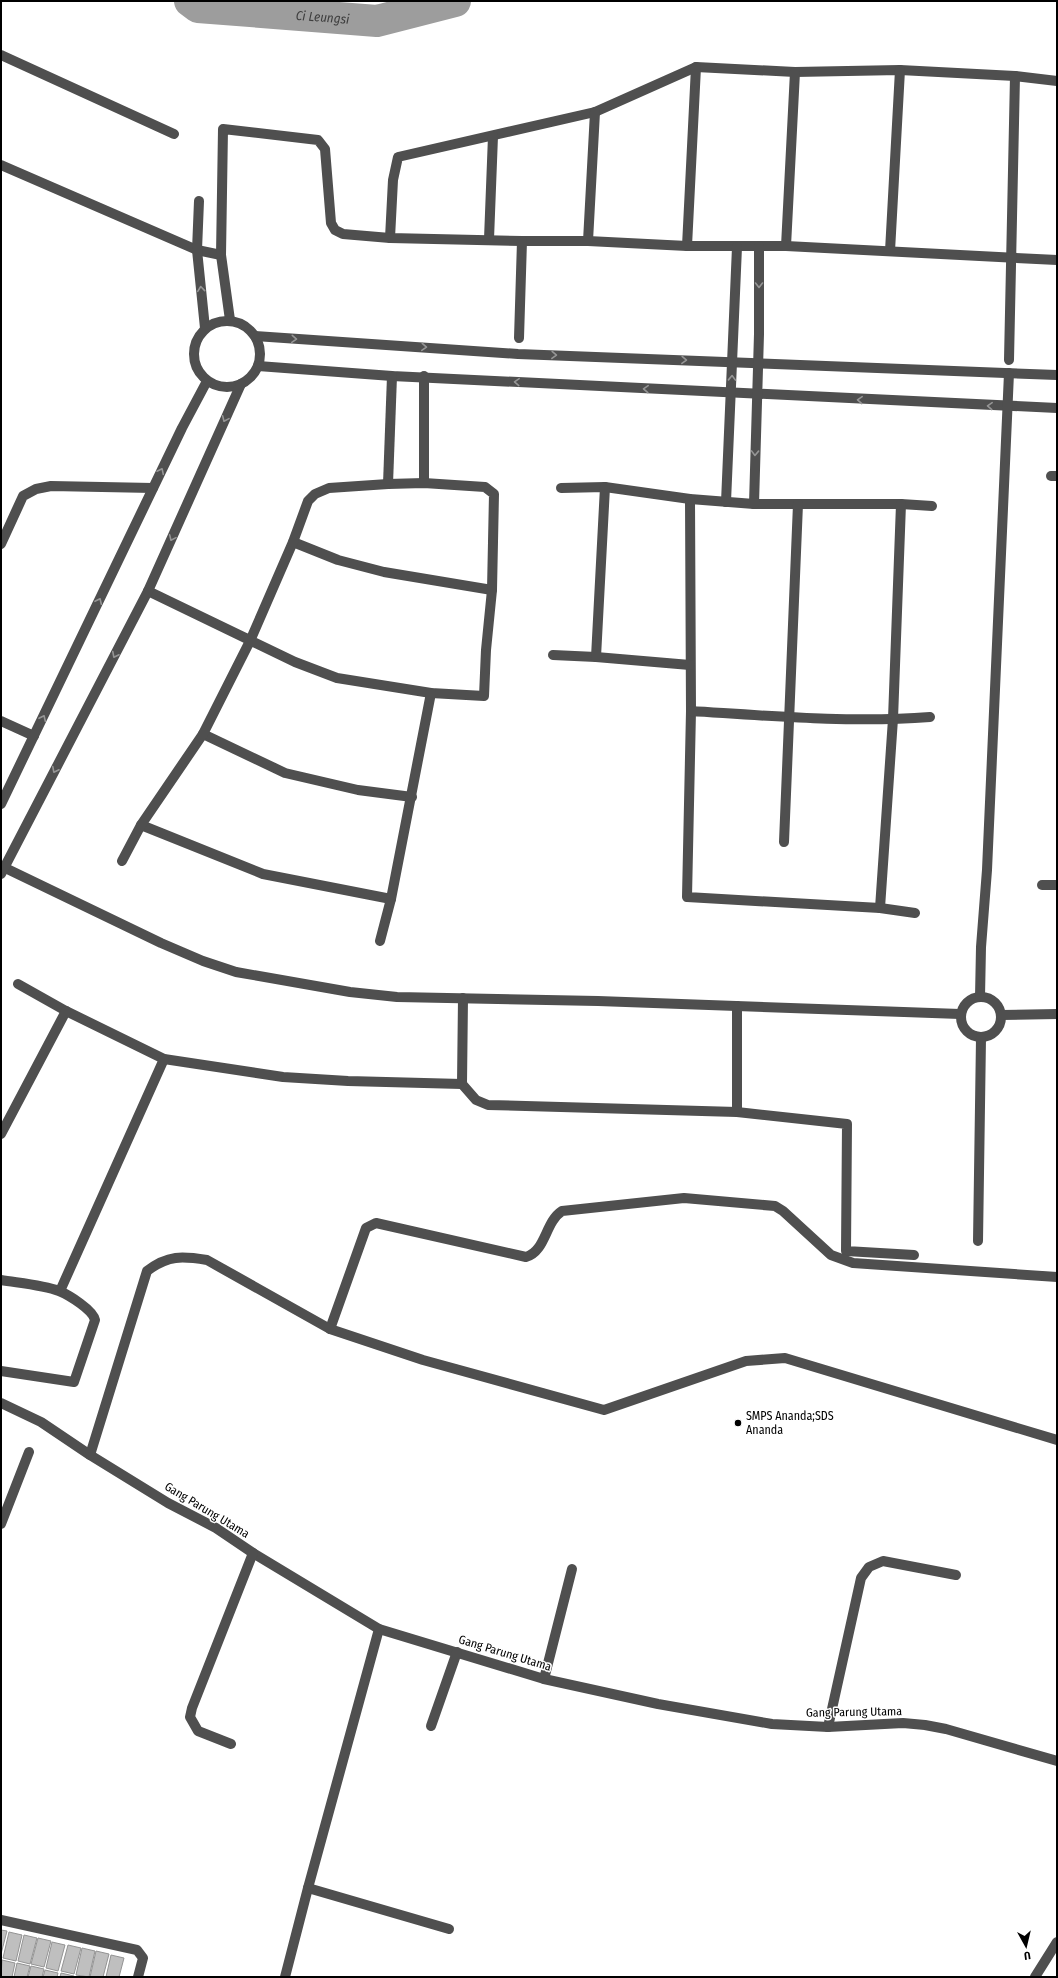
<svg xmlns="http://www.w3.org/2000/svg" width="1058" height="1978" viewBox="0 0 1058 1978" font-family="'Fira Sans Condensed',sans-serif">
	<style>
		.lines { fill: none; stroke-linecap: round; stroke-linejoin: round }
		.river { stroke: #9d9d9d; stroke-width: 32 }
		.building { fill: #bfbfbf; stroke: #939393 }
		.minor { stroke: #4f4f4f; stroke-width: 10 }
		.oneway { stroke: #959595 }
		.poi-dot { fill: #000; stroke: #fff; stroke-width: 1.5 }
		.labels { text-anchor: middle; stroke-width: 3; stroke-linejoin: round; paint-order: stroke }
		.poi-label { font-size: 12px; fill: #000; stroke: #fff; text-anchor: start }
		.street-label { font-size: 12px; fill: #000; stroke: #fff }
		.water-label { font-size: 13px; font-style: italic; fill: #3e3e3e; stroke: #fff }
	</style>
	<rect width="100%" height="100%" fill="#fff"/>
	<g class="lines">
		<path class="river" id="s1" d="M190,1L198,7L377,21L455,1"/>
	</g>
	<g class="building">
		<polygon points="1,1930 7,1931 1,1954"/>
		<polygon points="9,1932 22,1935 16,1961 3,1958"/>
		<polygon points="24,1935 37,1938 30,1964 18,1961"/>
		<polygon points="38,1938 51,1941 44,1967 31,1964"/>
		<polygon points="52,1942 65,1945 58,1971 46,1968"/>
		<polygon points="68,1945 81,1948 74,1974 61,1971"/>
		<polygon points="82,1948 95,1951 89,1977 76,1975"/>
		<polygon points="96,1951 109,1954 103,1977 90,1977"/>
		<polygon points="111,1955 124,1958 119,1977 106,1977"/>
		<polygon points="2,1960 15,1963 12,1977 1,1977"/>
		<polygon points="17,1963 30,1966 27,1977 14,1977"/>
		<polygon points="31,1966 44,1969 42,1977 28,1977"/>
		<polygon points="45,1970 58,1973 57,1977 43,1977"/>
		<polygon points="61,1973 74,1976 74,1977 60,1977"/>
	</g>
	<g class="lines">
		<g class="minor">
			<polyline points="1,55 174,134"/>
			<polyline points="1,165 197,250 221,255"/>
			<polyline points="199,201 197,250 205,328"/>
			<polyline points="390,238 393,180 398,157 595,112 696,67 795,72 900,70 1015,76 1057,81"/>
			<polyline points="489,239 493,136"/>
			<polyline points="588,241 595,112"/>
			<polyline points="687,246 696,67"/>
			<polyline points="786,246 795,72"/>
			<polyline points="890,251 900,70"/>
			<polyline points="230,320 221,255 223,129 318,140 325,149 331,223 335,230 343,234 390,238 522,241 588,241 687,246 786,246 1057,260"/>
			<circle cx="227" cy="354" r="33"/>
			<polyline points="255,336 518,354 1057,375"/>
			<polyline points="519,338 522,241"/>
			<polyline points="1009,360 1015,76"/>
			<polyline points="258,366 392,376 1057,408"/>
			<polyline points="424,376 424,483"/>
			<polyline points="1051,476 1057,476"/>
			<polyline points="388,484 392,376"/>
			<polyline points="561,488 605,487 690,499 754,504 901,504 932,506"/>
			<polyline points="690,499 691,711 687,897 880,908 915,913"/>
			<polyline points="726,502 737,247"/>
			<polyline points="754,504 759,334 759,246"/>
			<polyline points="293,542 338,560 384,572 492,590"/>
			<polyline points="1,544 23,496 36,489 51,486 153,488"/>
			<polyline points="553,655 596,657 690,665"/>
			<polyline points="596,657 605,487"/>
			<path d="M691,711C771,716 851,723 930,717"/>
			<polyline points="1,721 34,736"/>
			<polyline points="203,734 285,773 358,790 412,797"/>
			<polyline points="1,804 182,428 207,381"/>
			<polyline points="141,825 263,874 391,899"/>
			<polyline points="784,842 798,504"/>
			<polyline points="122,861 141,825 203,734 250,641 293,542 308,501 315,494 329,488 388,484 424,483 485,487 494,494 492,590 486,650 484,696 431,693 337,678 295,662 148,591"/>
			<polyline points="1,866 161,943 203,961 236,972 350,992 397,997 598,1001 960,1014"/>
			<polyline points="1,874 148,591 241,384"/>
			<polyline points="1042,885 1057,885"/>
			<polyline points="880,908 893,719 901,504"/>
			<polyline points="380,941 391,899 431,693"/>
			<polyline points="18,984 66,1011 164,1059 283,1077 348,1081 462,1084"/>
			<circle cx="981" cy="1017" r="20"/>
			<polyline points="980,997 981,947 987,870 1009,373"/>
			<polyline points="463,998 462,1084 476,1100 488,1105 737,1112 847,1124 846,1251 914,1255"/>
			<polyline points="737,1006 737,1112"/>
			<polyline points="1001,1015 1057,1014"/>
			<polyline points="1,1134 66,1011"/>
			<polyline points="978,1241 981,1038"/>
			<path d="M1,1280C19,1283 43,1285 59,1291C69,1295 93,1310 95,1320L74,1382L1,1371"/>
			<polyline points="60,1291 164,1059"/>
			<path d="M330,1329L366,1228L376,1223L526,1257C546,1251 545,1222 562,1211L684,1198L775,1206L783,1211L831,1255L853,1263L1057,1277"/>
			<polyline points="1,1403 41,1422 90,1455 168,1503 216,1528 253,1553 379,1629 544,1679 658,1704 772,1724 828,1727 903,1723 925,1725 946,1729 1057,1761"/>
			<path d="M90,1455L147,1271C168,1255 182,1256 207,1260L330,1329L423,1360L604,1410L746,1361L785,1358L1057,1440"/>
			<polyline points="1,1524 29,1452"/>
			<polyline points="544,1679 572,1569"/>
			<polyline points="431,1726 457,1652"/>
			<polyline points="828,1727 861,1578 869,1567 883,1561 956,1575"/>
			<polyline points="231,1744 198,1731 190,1717 192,1708 253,1553"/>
			<polyline points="308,1888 449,1929"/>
			<polyline points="1,1920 137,1950 143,1958 138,1977"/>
			<polyline points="285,1977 308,1888 379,1629"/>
			<polyline points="1035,1977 1057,1942"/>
		</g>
	</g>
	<defs><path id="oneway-chevron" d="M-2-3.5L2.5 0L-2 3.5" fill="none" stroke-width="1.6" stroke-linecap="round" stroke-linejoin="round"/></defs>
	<g class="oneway">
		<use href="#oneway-chevron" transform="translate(759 285) rotate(90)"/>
		<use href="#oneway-chevron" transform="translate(201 289) rotate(-96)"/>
		<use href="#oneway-chevron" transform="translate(294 339) rotate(4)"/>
		<use href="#oneway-chevron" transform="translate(424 347) rotate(4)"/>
		<use href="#oneway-chevron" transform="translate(554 355) rotate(2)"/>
		<use href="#oneway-chevron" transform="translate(684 360) rotate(2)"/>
		<use href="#oneway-chevron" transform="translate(732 378) rotate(-88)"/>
		<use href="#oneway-chevron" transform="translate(517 382) rotate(-177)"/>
		<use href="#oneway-chevron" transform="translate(646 389) rotate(-177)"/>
		<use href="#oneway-chevron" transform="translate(860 400) rotate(-177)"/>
		<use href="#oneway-chevron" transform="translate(990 406) rotate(-177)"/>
		<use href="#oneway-chevron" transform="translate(225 419) rotate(114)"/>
		<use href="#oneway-chevron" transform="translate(755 453) rotate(92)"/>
		<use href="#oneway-chevron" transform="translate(161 471) rotate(-64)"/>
		<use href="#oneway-chevron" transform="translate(172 538) rotate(114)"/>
		<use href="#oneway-chevron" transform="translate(99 601) rotate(-65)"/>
		<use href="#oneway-chevron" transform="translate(115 655) rotate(117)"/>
		<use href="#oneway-chevron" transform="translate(43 718) rotate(-65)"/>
		<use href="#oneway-chevron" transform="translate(55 770) rotate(117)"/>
	</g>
	<circle class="poi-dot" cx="738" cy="1423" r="4"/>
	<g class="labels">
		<g class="poi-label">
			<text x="746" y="1420">SMPS Ananda;SDS<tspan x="746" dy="14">Ananda</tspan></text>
		</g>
		<g class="street-label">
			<text transform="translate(207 1510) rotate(31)" y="4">Gang Parung Utama</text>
			<text transform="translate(505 1653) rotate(17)" y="4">Gang Parung Utama</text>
			<text transform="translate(854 1712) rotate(-1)" y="4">Gang Parung Utama</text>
		</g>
		<g class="water-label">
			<text dy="5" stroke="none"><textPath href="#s1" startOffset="135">Ci Leungsi</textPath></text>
		</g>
	</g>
	<rect width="1058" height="1978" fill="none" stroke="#000000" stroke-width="4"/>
	<g transform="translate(1026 1946) rotate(172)" stroke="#ffffff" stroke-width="3" paint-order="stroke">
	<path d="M0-3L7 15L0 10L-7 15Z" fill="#000000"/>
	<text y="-6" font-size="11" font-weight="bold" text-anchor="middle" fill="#000000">U</text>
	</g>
</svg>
